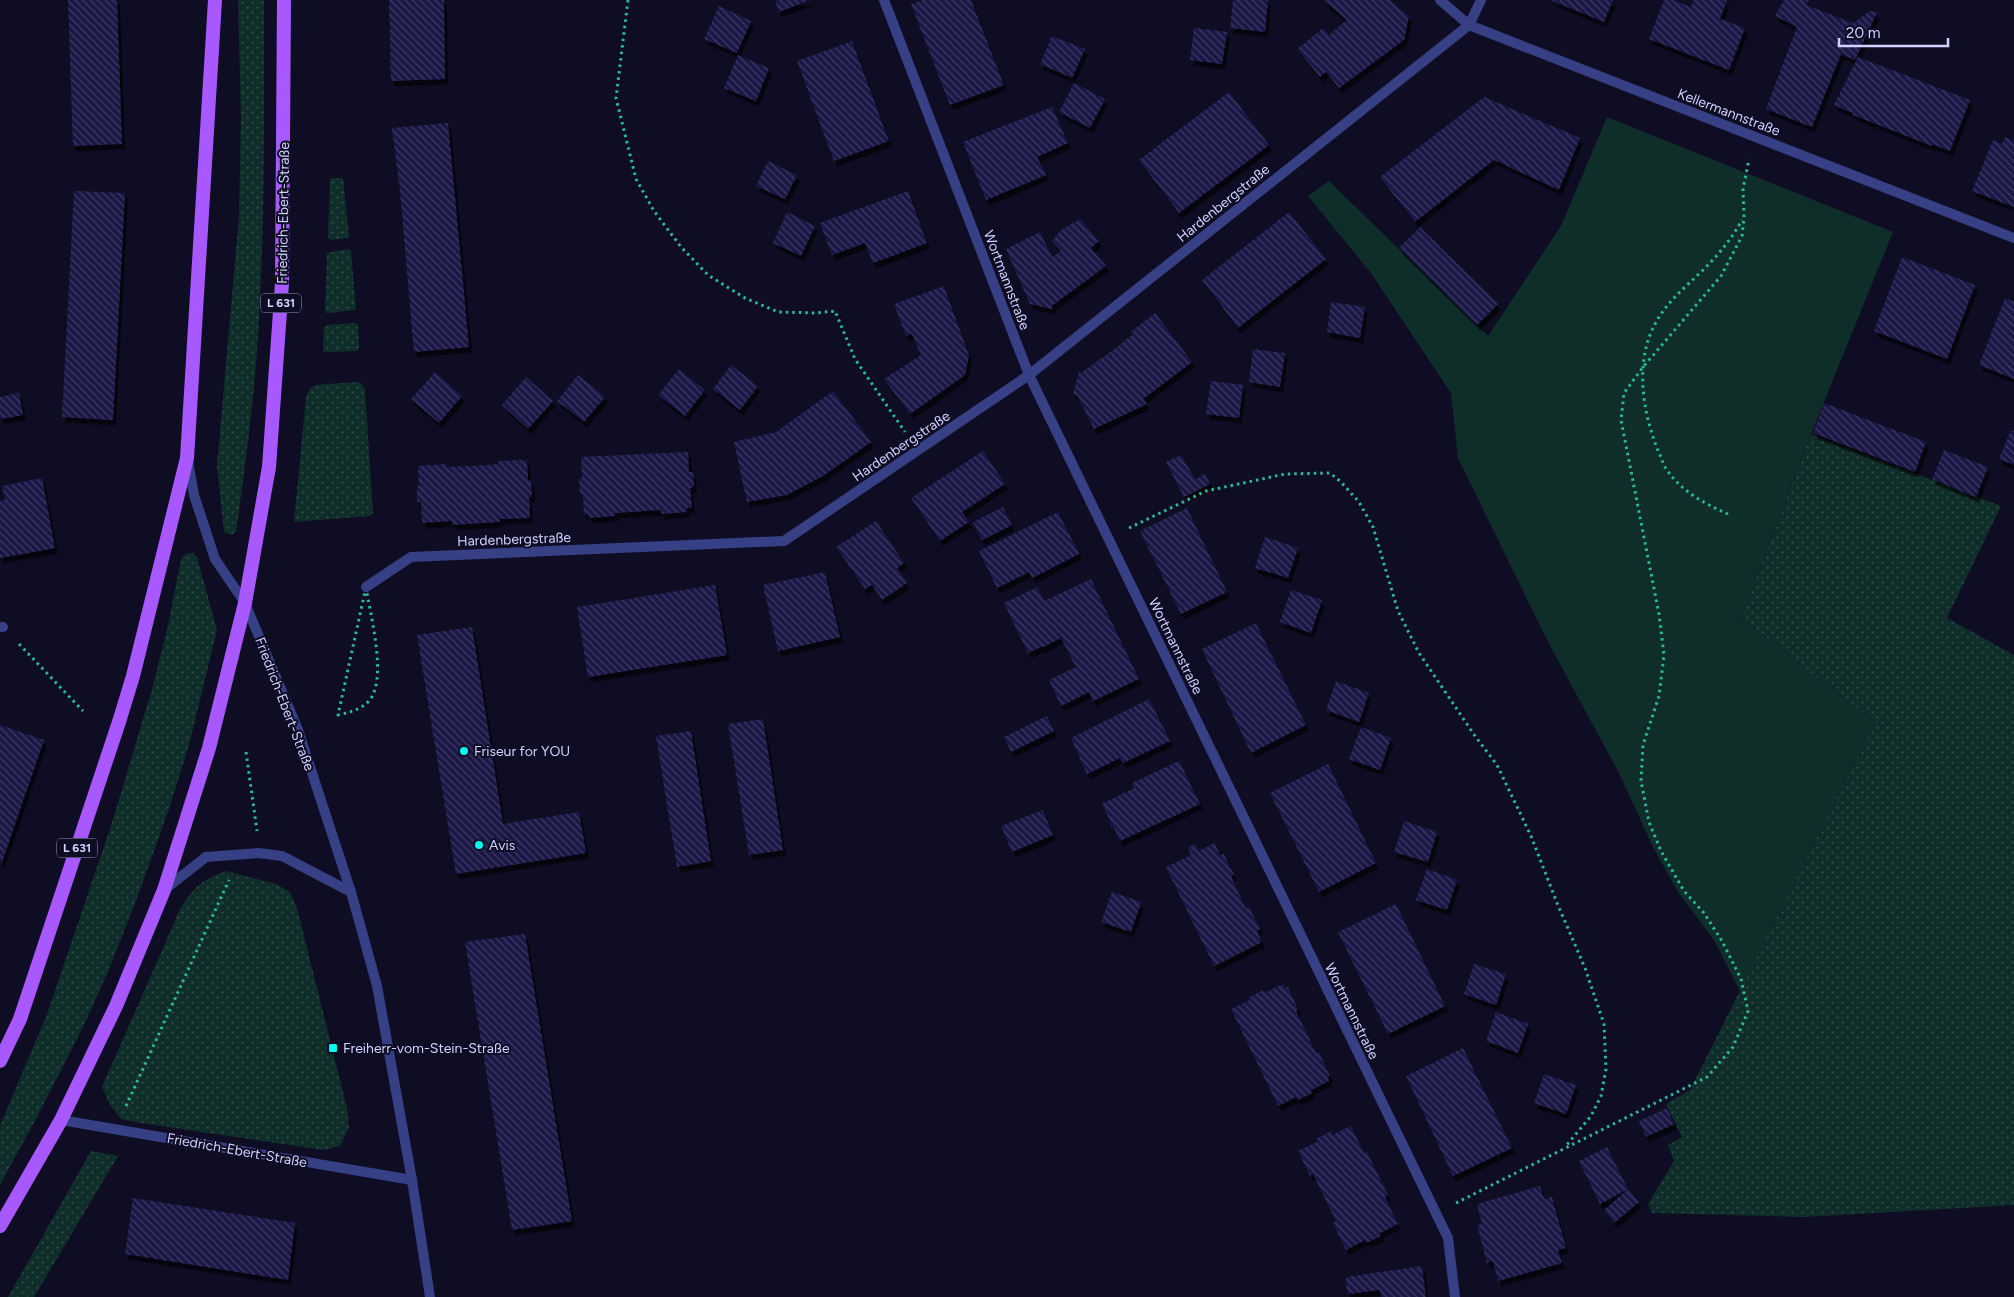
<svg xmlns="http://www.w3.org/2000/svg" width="2014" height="1297" viewBox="0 0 2014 1297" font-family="Figtree,sans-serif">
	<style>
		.grass { fill: url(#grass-dots) }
		.green { fill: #102e29 }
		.building { fill: url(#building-back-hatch); filter: url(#shadow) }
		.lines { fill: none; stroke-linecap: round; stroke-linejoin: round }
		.path { stroke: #2bb99b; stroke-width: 3; stroke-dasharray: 2.5 4; stroke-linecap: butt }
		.minor { stroke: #373f85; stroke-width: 10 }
		.primary { stroke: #a858ff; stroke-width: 14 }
		.poi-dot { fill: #00fcf0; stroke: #0e0d24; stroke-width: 2 }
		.labels { text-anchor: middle; stroke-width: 4; stroke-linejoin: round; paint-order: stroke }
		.shield { fill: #0e0d24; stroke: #9697bd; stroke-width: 1 }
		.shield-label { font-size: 12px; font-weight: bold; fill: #d1d2ff }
		.street-label { font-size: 14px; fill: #d1d2ff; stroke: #0e0d24 }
		.poi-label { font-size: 14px; fill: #d1d2ff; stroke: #0e0d24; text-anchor: start }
	</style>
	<defs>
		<pattern id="grass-dots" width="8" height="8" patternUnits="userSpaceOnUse" patternTransform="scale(1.25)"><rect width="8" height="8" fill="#102e29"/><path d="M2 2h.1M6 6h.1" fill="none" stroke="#324b49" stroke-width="1.8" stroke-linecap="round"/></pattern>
		<pattern id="building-back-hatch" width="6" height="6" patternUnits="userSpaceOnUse" patternTransform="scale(1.25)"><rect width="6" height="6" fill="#1b1946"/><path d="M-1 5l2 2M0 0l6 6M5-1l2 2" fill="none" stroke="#3b3a62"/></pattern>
		<filter id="shadow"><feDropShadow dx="3" dy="5.5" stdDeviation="0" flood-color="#0009"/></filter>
	</defs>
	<rect width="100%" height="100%" fill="#0e0d24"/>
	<g class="grass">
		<path d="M238,0H264C264,99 265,199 260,299C257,377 247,454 236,532L231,535L224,532L217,466L239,216L241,116Z"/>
		<polygon points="332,178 343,178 349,236 347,238 331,240 328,238 330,179"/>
		<polygon points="348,249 351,251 356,310 327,313 325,312 327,253"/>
		<polygon points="355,323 358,325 359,347 357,351 325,352 323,351 324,327 327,325"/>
		<polygon points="357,382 361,383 365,390 373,513 370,516 294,522 306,397 310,389 315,385"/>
		<polygon points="1811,434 2001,506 1947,618 2014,655 2014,1205 1804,1217 1652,1213 1648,1204 1674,1161 1668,1145 1682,1137 1666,1104 1690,1090 1875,722 1741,618"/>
		<polygon points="189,553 193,553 197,557 217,630 190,741 170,806 136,901 107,974 84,1025 37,1117 0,1185 0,1126 47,1014 111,826 152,689 167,630 181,560 184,555"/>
		<path d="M226,871L276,884L290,892L297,908L347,1108L349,1127L340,1146L324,1150L140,1123L121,1119L110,1105L102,1087L181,907C195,886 202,880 226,871Z"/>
		<polygon points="91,1151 118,1156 34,1297 8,1297"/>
	</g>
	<polygon class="green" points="1607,117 1893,232 1811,434 1741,618 1875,722 1740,991 1714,940 1678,892 1653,847 1619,773 1547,640 1458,458 1451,393 1371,273 1308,196 1329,181 1488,336 1561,226"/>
	<g class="building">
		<polygon points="68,0 117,0 122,144 73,146"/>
		<polygon points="389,0 444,0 445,79 391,81"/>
		<polygon points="775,0 810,0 779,12"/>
		<polygon points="923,0 971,0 1004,85 950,105 911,4"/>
		<polygon points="1233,0 1268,0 1265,32 1230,28"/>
		<polygon points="1323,0 1390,0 1409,16 1404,40 1339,88 1326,72 1320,77 1297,49 1323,28 1329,35 1347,20"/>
		<polygon points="1550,0 1613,0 1604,22"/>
		<polygon points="1664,0 1673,0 1691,7 1693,0 1727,0 1720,19 1745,28 1729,70 1649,39"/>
		<polygon points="1784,0 1809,0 1806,5 1853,23 1870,11 1877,12 1855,60 1841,54 1812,127 1766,109 1797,27 1775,16"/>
		<polygon points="719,6 751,21 737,53 704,39"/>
		<polygon points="1194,28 1227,32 1222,64 1190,60"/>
		<polygon points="1052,36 1085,49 1072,78 1040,64"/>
		<polygon points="852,41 889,141 834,161 797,61"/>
		<polygon points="738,55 769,68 756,101 724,88"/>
		<polygon points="1858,57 1970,100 1950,151 1932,144 1932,146 1853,115 1853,113 1834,105"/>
		<polygon points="1074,83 1105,99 1090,128 1059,112"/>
		<polygon points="1229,92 1269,145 1179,213 1139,160"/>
		<polygon points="1484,97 1580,138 1559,190 1494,160 1415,222 1380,177"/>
		<polygon points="1052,107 1068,143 1037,157 1046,175 986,200 963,142"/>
		<polygon points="448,123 469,347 414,352 400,191 392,128"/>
		<polygon points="2005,137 2014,141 2014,207 1972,191 1993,140 2002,144"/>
		<polygon points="768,161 797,175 785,199 756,186"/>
		<polygon points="74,191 125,193 113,420 62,417"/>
		<polygon points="908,191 927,243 873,263 865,243 832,255 820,223"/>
		<polygon points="787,212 815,226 801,256 773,243"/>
		<polygon points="1289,212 1326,259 1238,328 1202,280"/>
		<polygon points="1080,219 1099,241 1091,248 1106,266 1053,305 1052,309 1030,304 1006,249 1040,232 1052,257 1061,251 1052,241 1061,230"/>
		<polygon points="1420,227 1498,304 1477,325 1399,248"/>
		<polygon points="1902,257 1975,285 1947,359 1874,331"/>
		<polygon points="944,286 969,355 965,375 910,414 884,379 921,355 912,334 906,336 894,304"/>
		<polygon points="2005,298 2014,302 2014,379 1979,365"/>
		<polygon points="1331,302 1365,307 1360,338 1327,332"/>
		<polygon points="1155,313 1192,362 1143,399 1147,404 1094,429 1077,395 1073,394 1079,372 1082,372 1116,348 1133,334 1131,332"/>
		<polygon points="1253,349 1285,353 1280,387 1249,382"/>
		<polygon points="731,365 758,386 740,410 713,389"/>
		<polygon points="679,369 705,390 685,416 658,395"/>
		<polygon points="435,372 462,396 439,423 411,399"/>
		<polygon points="578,375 605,397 584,422 557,401"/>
		<polygon points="526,377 553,401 528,429 502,405"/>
		<polygon points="1211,381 1243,385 1239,418 1206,414"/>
		<polygon points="833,391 871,442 823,476 787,495 747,502 734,442 776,432"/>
		<polygon points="19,393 23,415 0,419 0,397"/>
		<polygon points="1824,403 1926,442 1915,472 1813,433"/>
		<polygon points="2011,430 2014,431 2014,465 1999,459"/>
		<polygon points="1944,450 1988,467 1976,497 1932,479"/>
		<polygon points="983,451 1005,484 962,512 969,522 940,541 911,498"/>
		<polygon points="688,452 689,472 693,472 694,487 690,488 692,508 687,508 687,512 661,514 661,510 615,513 615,516 589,518 588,514 584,514 583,494 580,494 579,478 582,478 581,457"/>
		<polygon points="1181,455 1195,479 1205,474 1210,484 1184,497 1166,462"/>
		<polygon points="527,460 528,480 531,480 532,497 529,497 530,518 499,519 500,522 452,525 452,521 422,523 421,502 417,502 417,486 419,486 418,466 447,464 446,467 473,466 499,464 498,461"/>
		<polygon points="42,478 55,548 0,558 0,501 5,500 2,486"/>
		<polygon points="1003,507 1012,525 982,540 973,522"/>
		<polygon points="1187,508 1227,592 1181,614 1140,531"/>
		<polygon points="1058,512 1079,554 1032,578 1029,572 997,588 979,551"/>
		<polygon points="876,521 904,563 897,568 907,583 882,600 872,585 865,589 836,547"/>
		<polygon points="1265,537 1298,548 1288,578 1255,568"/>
		<polygon points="825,572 840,637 778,651 763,585"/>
		<polygon points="1091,579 1139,679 1093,701 1089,692 1061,706 1049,680 1076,667 1061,638 1045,646 1045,647 1041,647 1028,653 1004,603 1037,587 1044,601"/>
		<polygon points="715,585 727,655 588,677 577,607"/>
		<polygon points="1291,590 1322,600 1311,633 1280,622"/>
		<polygon points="1256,623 1306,725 1251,753 1202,649"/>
		<polygon points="472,627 503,824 579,812 586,853 456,874 417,635"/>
		<polygon points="1336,681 1369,693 1359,722 1326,710"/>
		<polygon points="1149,699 1170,741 1123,763 1120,758 1087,774 1071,738"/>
		<polygon points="1047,716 1054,731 1011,752 1004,737"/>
		<polygon points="763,719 783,850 749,855 728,724"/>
		<polygon points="0,725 44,740 2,862 0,862"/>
		<polygon points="1361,727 1391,738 1380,770 1349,759"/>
		<polygon points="691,731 711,861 677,867 656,736"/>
		<polygon points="1179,761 1200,804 1120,841 1113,826 1111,827 1111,823 1102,804 1134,788 1132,783"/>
		<polygon points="1328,764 1376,863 1319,892 1270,793"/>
		<polygon points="1043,810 1053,835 1012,852 1001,826"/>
		<polygon points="1404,821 1437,832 1428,862 1394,852"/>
		<polygon points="1215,843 1220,855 1224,854 1234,875 1231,876 1246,909 1249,907 1260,929 1257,931 1262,942 1214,966 1166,867 1191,855 1188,848 1195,844 1199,851"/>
		<polygon points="1427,869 1457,880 1447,910 1416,900"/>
		<polygon points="1112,892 1141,902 1131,932 1101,922"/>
		<polygon points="1396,904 1445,1006 1388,1034 1338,932"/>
		<polygon points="525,934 572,1221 512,1230 465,942"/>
		<polygon points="1474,964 1506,974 1496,1005 1464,994"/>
		<polygon points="1283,984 1285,988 1288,987 1298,1009 1296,1011 1316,1053 1319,1052 1330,1076 1328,1077 1329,1081 1311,1090 1312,1093 1298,1100 1296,1097 1278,1106 1231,1009 1250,1000 1248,998 1263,990 1264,993"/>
		<polygon points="1496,1012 1528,1024 1518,1053 1486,1041"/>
		<polygon points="1463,1048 1512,1148 1453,1176 1406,1076"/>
		<polygon points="1544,1074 1576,1085 1566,1114 1534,1103"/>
		<polygon points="1667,1108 1674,1124 1646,1137 1639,1121"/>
		<polygon points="1351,1126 1364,1153 1367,1152 1388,1195 1385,1197 1398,1224 1380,1233 1381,1236 1366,1243 1365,1240 1346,1250 1333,1223 1336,1221 1313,1174 1310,1176 1298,1151 1317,1142 1316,1139 1331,1131 1332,1135"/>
		<polygon points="1607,1147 1628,1189 1639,1202 1614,1223 1604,1210 1628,1189 1600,1204 1579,1161"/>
		<polygon points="1540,1186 1544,1199 1552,1197 1566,1248 1558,1250 1562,1263 1498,1281 1493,1261 1487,1263 1477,1225 1482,1224 1477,1204"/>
		<polygon points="133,1198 295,1223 288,1280 125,1254"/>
		<polygon points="1422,1266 1426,1297 1381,1297 1380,1290 1347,1294 1346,1277"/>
	</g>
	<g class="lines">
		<g class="path">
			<polyline points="628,0 616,98 636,179 654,211 681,247 708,275 745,298 778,312 816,313 835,311 855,359 905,432"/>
			<path d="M1728,514C1705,504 1681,491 1667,470C1663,465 1662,459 1659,453C1643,415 1634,363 1655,324C1667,301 1687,286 1705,268C1720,253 1732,238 1742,220"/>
			<polyline points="1129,528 1206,491 1285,474 1330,473 1341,482 1359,502 1373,527 1398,611 1419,653 1475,736 1497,765 1531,836 1557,903 1585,968 1604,1024 1606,1069 1601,1096 1591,1116 1565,1147"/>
			<path d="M366,587C370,614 388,679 369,701C360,710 350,712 338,715Z"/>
			<polyline points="19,644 83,711"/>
			<polyline points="246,752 257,831"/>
			<polyline points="126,1106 229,880"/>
			<polyline points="1456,1203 1707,1077 1733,1047 1748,1011 1741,979 1722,941 1704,913 1684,891 1661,851 1649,822 1641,781 1643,745 1659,696 1664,655 1659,614 1621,420 1624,393 1643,367 1721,276 1742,236 1744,217 1743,189 1749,159"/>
		</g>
		<g class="minor">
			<polyline points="884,0 1029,375 1448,1238 1455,1297"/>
			<polyline points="1440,0 1469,25 2014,238"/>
			<polyline points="188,461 194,495 215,559 245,603 298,730 351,892 377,986 412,1180 430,1297"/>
			<polyline points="366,587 411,557 784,541 1029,375 1469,25 1481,0"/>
			<polyline points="0,627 3,627"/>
			<polyline points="164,890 206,857 258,853 282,856 351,892"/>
			<polyline points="61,1120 412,1180"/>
		</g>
		<g class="primary">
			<polyline points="0,1061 20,1019 119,722 133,676 187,458 215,0"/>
			<polyline points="0,1226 61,1120 116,1006 164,890 209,748 245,603 269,467 282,283 284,0"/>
		</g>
	</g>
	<g class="poi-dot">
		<circle cx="464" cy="751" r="5"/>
		<circle cx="479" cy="845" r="5"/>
		<rect x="328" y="1043" width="10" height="10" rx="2.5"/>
	</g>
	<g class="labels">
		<g class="shield">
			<rect x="261" y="293.5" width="40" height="19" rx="4"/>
			<rect x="57" y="838.5" width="40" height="19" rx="4"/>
		</g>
		<g class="shield-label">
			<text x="281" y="307">L 631</text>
			<text x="77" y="852">L 631</text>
		</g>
		<g class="street-label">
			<text transform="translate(1729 112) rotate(21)" y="5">Kellermannstraße</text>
			<text transform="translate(1223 203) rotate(-39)" y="5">Hardenbergstraße</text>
			<text transform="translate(283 213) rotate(-89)" y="5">Friedrich-Ebert-Straße</text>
			<text transform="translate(1007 280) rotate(69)" y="5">Wortmannstraße</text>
			<text transform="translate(901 446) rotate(-34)" y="5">Hardenbergstraße</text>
			<text transform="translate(514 539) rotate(-2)" y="5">Hardenbergstraße</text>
			<text transform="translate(1176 646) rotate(64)" y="5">Wortmannstraße</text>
			<text transform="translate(285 704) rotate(69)" y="5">Friedrich-Ebert-Straße</text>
			<text transform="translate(1352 1011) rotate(64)" y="5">Wortmannstraße</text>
			<text transform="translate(237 1150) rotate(10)" y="5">Friedrich-Ebert-Straße</text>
		</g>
		<g class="poi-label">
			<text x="474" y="756">Friseur for YOU</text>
			<text x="489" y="850">Avis</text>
			<text x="343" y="1053">Freiherr-vom-Stein-Straße</text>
		</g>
	</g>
	<path d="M1839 38v8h109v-8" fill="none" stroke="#d1d2ff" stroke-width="2.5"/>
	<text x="1846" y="38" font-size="15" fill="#d1d2ff" stroke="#0e0d24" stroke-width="4" paint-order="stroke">20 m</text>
</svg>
